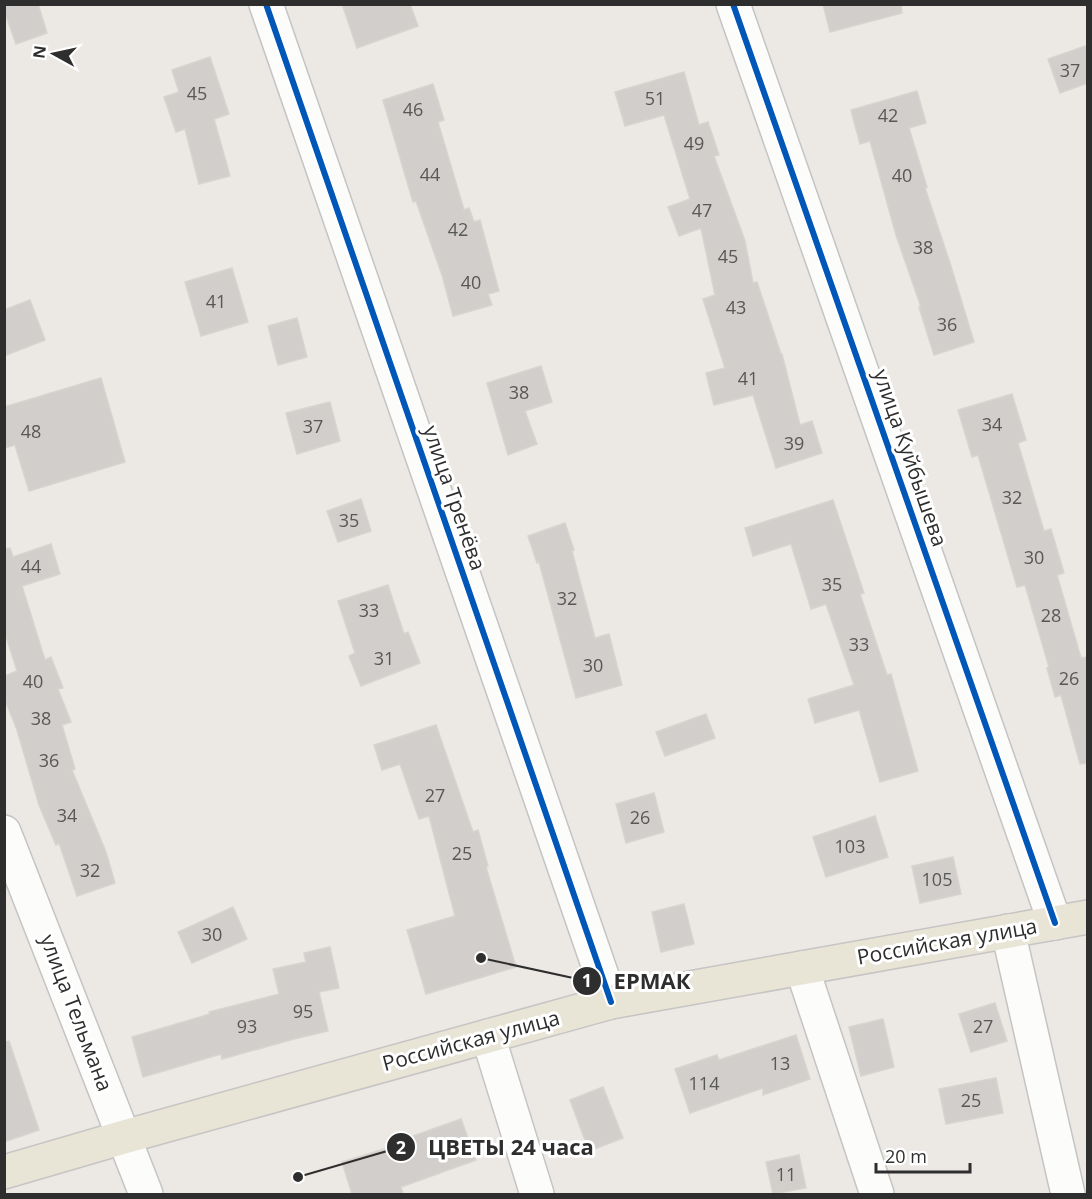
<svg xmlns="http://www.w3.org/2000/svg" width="1092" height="1199" viewBox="0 0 1092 1199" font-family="'Open Sans',sans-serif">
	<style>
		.building { fill: #d1cecb; stroke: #d7d4d0; stroke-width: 1.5 }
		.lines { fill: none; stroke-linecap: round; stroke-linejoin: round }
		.minor-casing { stroke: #c5c4c5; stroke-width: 36 }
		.major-casing { stroke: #c6c5c4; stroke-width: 36 }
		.minor { stroke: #fcfcfb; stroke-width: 33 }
		.major { stroke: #e8e4d6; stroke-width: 33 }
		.cycleway-casing { stroke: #fff; stroke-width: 10 }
		.cycleway { stroke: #0057b8; stroke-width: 6 }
		.labels { text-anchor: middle; stroke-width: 6; stroke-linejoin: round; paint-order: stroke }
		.number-label { font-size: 18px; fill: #585857 }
		.street-label { font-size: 21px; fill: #2e2e2e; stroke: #fff }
		.leader { fill: none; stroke: #2e2e2e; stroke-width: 2 }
		.callout-dot { fill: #2e2e2e; stroke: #fff; stroke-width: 2 }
		.mark-label { font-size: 18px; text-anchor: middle; font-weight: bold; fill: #fff }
		.callout-label { font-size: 22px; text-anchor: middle; font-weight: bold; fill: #2e2e2e; stroke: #fff; stroke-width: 6; stroke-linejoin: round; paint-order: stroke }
	</style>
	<rect width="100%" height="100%" fill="#ece8e4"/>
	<g class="building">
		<polygon points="4,4 38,4 47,33 16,44 4,10"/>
		<polygon points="342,4 410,4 418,26 357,48"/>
		<polygon points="823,4 901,4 902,13 830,32"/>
		<polygon points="1088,45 1088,83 1060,93 1048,59"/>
		<polygon points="210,57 229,114 214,119 230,176 199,184 185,129 176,132 164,97 179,92 172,70"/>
		<polygon points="684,72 699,125 708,122 719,155 714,156 745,241 753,283 757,282 781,354 782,354 800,425 812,421 822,453 776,468 753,395 714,405 706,373 725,368 703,299 715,295 701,228 679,236 668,207 690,199 664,115 625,126 615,92"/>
		<polygon points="433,84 444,120 438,122 464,210 469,208 474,222 480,220 499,291 488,294 492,305 453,316 442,275 416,201 413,202 383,100"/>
		<polygon points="917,91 926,123 909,128 927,187 925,188 950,263 974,342 934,355 919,307 921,307 896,235 870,141 860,144 851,110"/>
		<polygon points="232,268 248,322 201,336 185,282"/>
		<polygon points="30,300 45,340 4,356 4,310"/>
		<polygon points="297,318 307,357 278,365 268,326"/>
		<polygon points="541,366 552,402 525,411 537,444 508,455 487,383"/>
		<polygon points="101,378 125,462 29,491 15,445 4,448 4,407"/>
		<polygon points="1012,394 1026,440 1018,443 1044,531 1051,529 1064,573 1057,575 1081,658 1088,657 1088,763 1080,764 1061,695 1055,697 1047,668 1049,667 1025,585 1017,587 978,455 972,457 958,410"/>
		<polygon points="330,402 340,441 297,454 286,413"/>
		<polygon points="361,499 371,531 338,542 327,511"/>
		<polygon points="833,500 864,593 860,594 887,675 891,674 918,771 880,782 859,710 815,723 808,699 854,685 826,604 811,609 791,544 753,556 745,528"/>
		<polygon points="565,523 574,550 572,551 595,638 609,634 622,685 576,698 539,562 537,563 528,536"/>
		<polygon points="51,544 60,574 22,586 45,660 51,657 63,688 58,689 71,722 62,725 75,769 72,770 106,852 115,883 77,896 59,843 56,845 39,805 17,730 4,697 4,676 17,671 4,630 4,549 10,548 13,557"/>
		<polygon points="388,585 404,634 408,632 420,663 361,686 349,656 355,653 338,601"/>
		<polygon points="706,714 715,738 665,756 656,732"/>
		<polygon points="436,725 473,832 478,830 488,866 486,867 516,967 426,994 407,930 455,916 429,816 419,819 400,764 382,770 374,745"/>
		<polygon points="654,793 664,832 626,843 616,804"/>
		<polygon points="875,816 888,857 826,877 813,837"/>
		<polygon points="953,857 961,894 920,903 912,866"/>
		<polygon points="684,904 694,944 661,952 652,912"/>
		<polygon points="233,907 247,939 192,963 178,932"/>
		<polygon points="330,947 339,988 319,992 328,1031 294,1039 222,1059 221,1054 143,1077 132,1037 210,1014 209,1012 279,994 273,969 306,962 304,953"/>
		<polygon points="995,1003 1007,1041 971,1052 959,1014"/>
		<polygon points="883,1019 894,1067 861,1076 849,1027"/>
		<polygon points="796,1035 810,1079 763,1095 763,1088 690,1113 675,1069 717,1055 719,1060"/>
		<polygon points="9,1041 39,1130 4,1142 4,1042"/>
		<polygon points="996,1078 1003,1113 946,1124 939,1089"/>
		<polygon points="603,1087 623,1138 589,1151 570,1100"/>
		<polygon points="461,1119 476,1160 401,1187 403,1194 352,1194 342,1162 414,1140 413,1136"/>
		<polygon points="799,1155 806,1188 773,1194 766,1162"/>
	</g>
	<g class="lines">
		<defs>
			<g id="minor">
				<polyline points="266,4 611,1002"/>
				<polyline points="733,4 1055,923"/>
				<polyline points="4,832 146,1194"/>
				<polyline points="1008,931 1068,1194"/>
				<polyline points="802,968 877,1194"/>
				<polyline points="488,1036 537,1194"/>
			</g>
			<polyline id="major" points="4,1172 124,1137 611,1002 1088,917"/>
		</defs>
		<use href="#minor" class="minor-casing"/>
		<use href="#major" class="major-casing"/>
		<use href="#minor" class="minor"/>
		<use href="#major" class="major"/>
		<defs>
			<g id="cycleway">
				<polyline points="266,4 611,1002"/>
				<polyline points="733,4 1055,923"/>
			</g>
		</defs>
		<use href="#cycleway" class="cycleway-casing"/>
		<use href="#cycleway" class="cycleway"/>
	</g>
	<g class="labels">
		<g class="number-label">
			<text x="1070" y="77">37</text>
			<text x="197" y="100">45</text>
			<text x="655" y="105">51</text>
			<text x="413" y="116">46</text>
			<text x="888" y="122">42</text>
			<text x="694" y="150">49</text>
			<text x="430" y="181">44</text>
			<text x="902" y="182">40</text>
			<text x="702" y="217">47</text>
			<text x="458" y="236">42</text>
			<text x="923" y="254">38</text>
			<text x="728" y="263">45</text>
			<text x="471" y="289">40</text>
			<text x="216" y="308">41</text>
			<text x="736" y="314">43</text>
			<text x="947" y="331">36</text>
			<text x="748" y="385">41</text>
			<text x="519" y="399">38</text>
			<text x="992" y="431">34</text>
			<text x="313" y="433">37</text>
			<text x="31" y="438">48</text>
			<text x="794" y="450">39</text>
			<text x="1012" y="504">32</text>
			<text x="349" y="527">35</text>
			<text x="1034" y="564">30</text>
			<text x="31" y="573">44</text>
			<text x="832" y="591">35</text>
			<text x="567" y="605">32</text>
			<text x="369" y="617">33</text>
			<text x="1051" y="622">28</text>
			<text x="859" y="651">33</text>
			<text x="384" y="665">31</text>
			<text x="593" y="672">30</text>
			<text x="1069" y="685">26</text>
			<text x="33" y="688">40</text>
			<text x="41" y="725">38</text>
			<text x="49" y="767">36</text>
			<text x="435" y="802">27</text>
			<text x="67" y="822">34</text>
			<text x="640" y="824">26</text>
			<text x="850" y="853">103</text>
			<text x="462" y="860">25</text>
			<text x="90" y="877">32</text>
			<text x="937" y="886">105</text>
			<text x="212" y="941">30</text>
			<text x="303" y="1018">95</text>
			<text x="247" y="1033">93</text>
			<text x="983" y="1033">27</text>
			<text x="780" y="1070">13</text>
			<text x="704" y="1090">114</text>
			<text x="971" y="1107">25</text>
			<text x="786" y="1181">11</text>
		</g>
		<g class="street-label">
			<text transform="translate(910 458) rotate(71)" y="7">улица Куйбышева</text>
			<text transform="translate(454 498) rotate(71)" y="7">улица Тренёва</text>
			<text transform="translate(947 942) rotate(-10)" y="7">Российская улица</text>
			<text transform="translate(76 1013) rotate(69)" y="7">улица Тельмана</text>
			<text transform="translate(471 1041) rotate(-15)" y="7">Российская улица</text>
		</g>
	</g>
	<path class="leader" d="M481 958L587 981M298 1177L401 1147"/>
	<g class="callout-dot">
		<circle cx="481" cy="958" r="6"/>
		<circle cx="298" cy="1177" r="6"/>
		<circle cx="587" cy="981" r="15"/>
		<circle cx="401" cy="1147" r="15"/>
	</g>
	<g class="mark-label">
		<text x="587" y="987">1</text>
		<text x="401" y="1154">2</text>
	</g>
	<g class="callout-label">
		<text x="652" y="989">ЕРМАК</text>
		<text x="511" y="1155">ЦВЕТЫ 24 часа</text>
	</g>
	<rect width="1092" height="1199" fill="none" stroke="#2e2e2e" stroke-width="12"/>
	<g transform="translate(54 54) rotate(278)" stroke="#ffffff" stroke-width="4.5" paint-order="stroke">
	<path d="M0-4.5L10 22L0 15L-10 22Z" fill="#2e2e2e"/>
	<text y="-9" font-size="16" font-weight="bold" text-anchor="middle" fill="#2e2e2e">N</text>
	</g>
	<path d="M876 1163v9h94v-9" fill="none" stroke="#2e2e2e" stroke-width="3"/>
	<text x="885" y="1163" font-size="18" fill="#2e2e2e" stroke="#ffffff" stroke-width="4.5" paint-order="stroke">20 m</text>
</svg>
